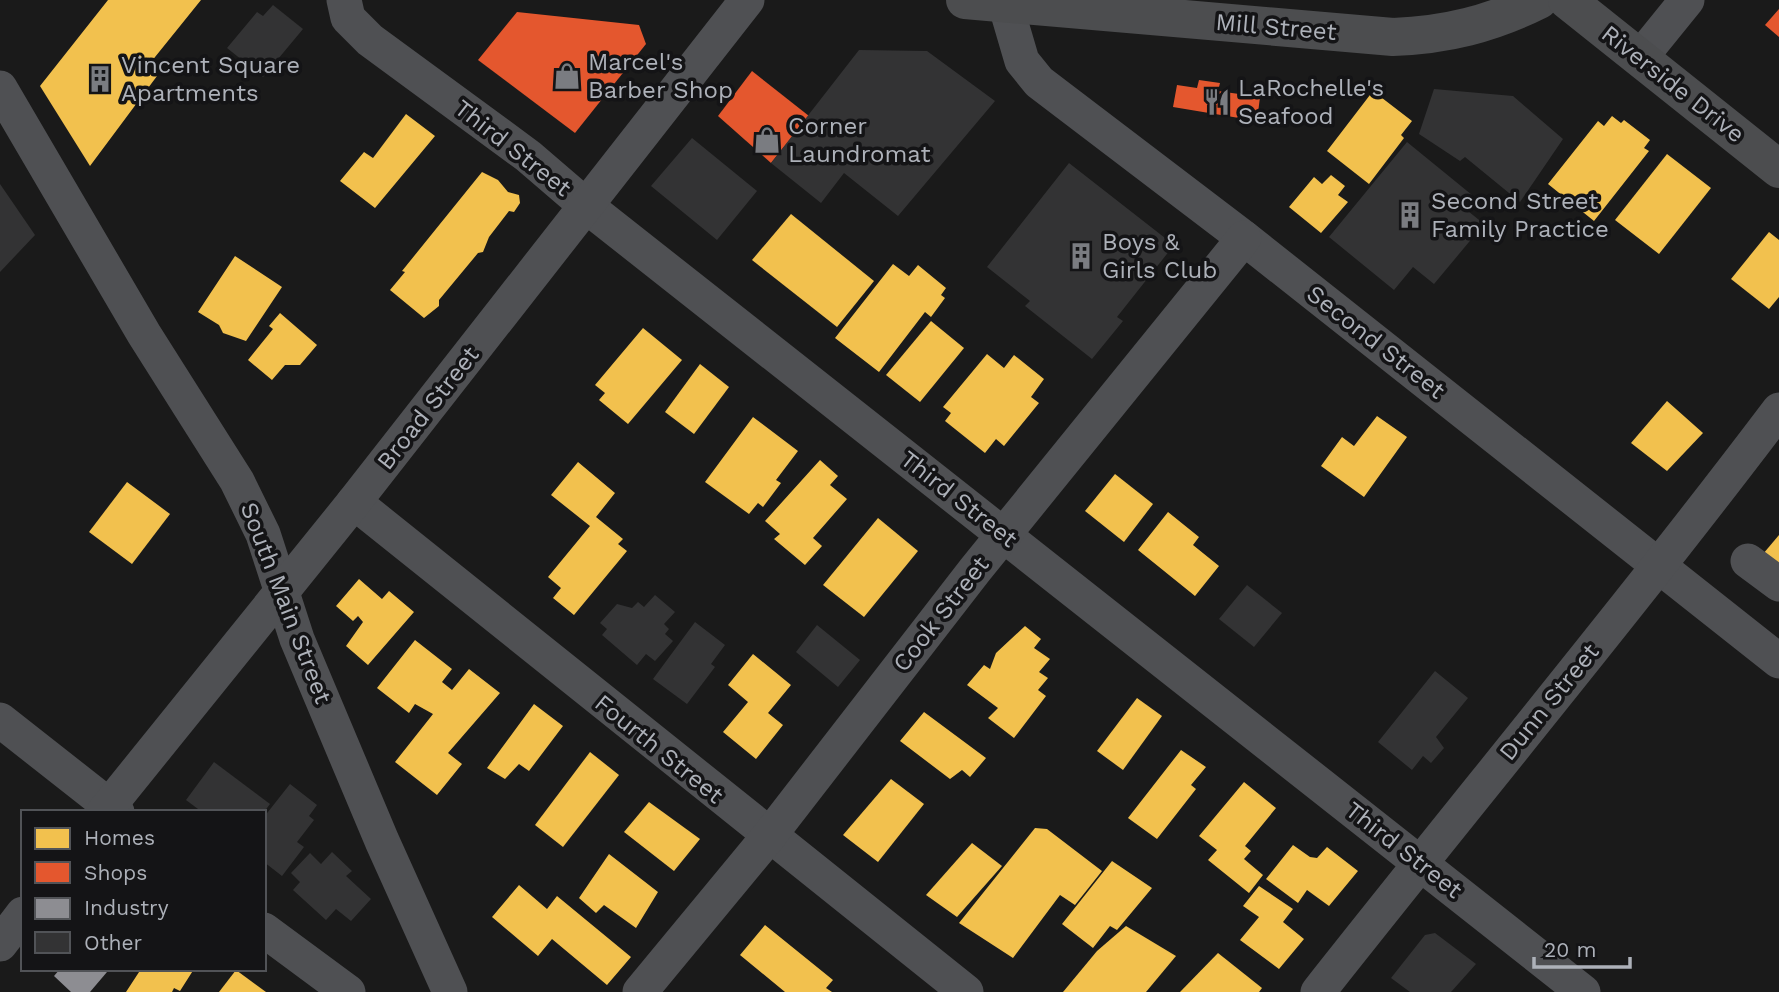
<svg xmlns="http://www.w3.org/2000/svg" width="1779" height="992" viewBox="0 0 1779 992" font-family="'Work Sans',sans-serif">
	<style>
		.homes { fill: #f2c14e }
		.shops { fill: #e4572e }
		.industry { fill: #8d8d92 }
		.building { fill: #333334 }
		.lines { fill: none; stroke-linecap: round; stroke-linejoin: round }
		.minor { stroke: #4f5053; stroke-width: 35 }
		.major { stroke: #4c4d4f; stroke-width: 38 }
		.labels { text-anchor: middle; stroke-width: 7; stroke-linejoin: round; paint-order: stroke }
		.street-label { font-size: 24px; fill: #adb1b9; stroke: #141416 }
		.poi-label { font-size: 24px; fill: #adb1b9; stroke: #141416; text-anchor: start }
	</style>
	<rect width="100%" height="100%" fill="#1a1a1a"/>
	<g class="homes">
		<polygon points="108,0 201,0 151,62 160,72 90,166 40,86"/>
		<polygon points="1373,91 1412,121 1401,135 1404,138 1369,184 1327,151"/>
		<polygon points="406,114 435,136 375,208 340,181 364,152 373,158"/>
		<polygon points="1612,116 1621,123 1624,120 1650,140 1644,148 1649,151 1594,221 1548,184 1598,121 1604,126"/>
		<polygon points="1667,154 1711,188 1659,254 1615,220"/>
		<polygon points="482,172 498,180 508,192 519,195 520,203 514,212 509,211 489,237 483,252 478,253 439,300 439,306 424,318 390,290 405,272 402,271"/>
		<polygon points="1331,175 1345,186 1338,195 1348,202 1321,233 1289,207 1314,177 1322,184"/>
		<polygon points="791,214 874,281 837,327 752,260"/>
		<polygon points="1769,232 1779,240 1779,297 1769,309 1731,279"/>
		<polygon points="235,256 282,287 246,341 223,333 219,325 198,312"/>
		<polygon points="893,264 909,276 918,265 946,288 941,295 945,298 931,317 925,312 879,372 835,338"/>
		<polygon points="280,313 317,345 300,365 285,365 272,380 248,360 273,329 269,326"/>
		<polygon points="931,321 964,348 920,402 886,375"/>
		<polygon points="643,328 682,360 628,424 599,400 605,393 595,385"/>
		<polygon points="987,354 1004,368 1014,355 1044,379 1031,397 1039,403 1004,446 996,439 985,453 945,421 951,413 943,407"/>
		<polygon points="700,364 729,387 694,434 665,412"/>
		<polygon points="1667,401 1703,433 1667,471 1631,443"/>
		<polygon points="1377,416 1407,437 1364,497 1321,466 1342,437 1354,446"/>
		<polygon points="753,417 798,451 776,480 781,483 763,507 758,503 749,514 705,482"/>
		<polygon points="820,460 838,476 830,485 847,499 813,538 822,546 805,565 774,539 780,534 765,521"/>
		<polygon points="578,462 615,493 596,517 623,539 618,544 627,551 574,615 553,598 561,588 548,577 590,526 551,495"/>
		<polygon points="1115,474 1153,504 1124,542 1085,511"/>
		<polygon points="127,482 170,514 132,564 89,532"/>
		<polygon points="1168,512 1199,537 1193,545 1219,566 1195,596 1138,550"/>
		<polygon points="878,518 918,551 864,617 823,585"/>
		<polygon points="1779,535 1779,567 1763,554"/>
		<polygon points="359,579 382,599 389,591 414,612 368,665 346,646 363,622 358,616 353,621 336,606"/>
		<polygon points="1025,626 1041,639 1034,648 1050,659 1039,672 1048,678 1038,690 1046,696 1014,738 988,718 998,708 967,685 984,665 990,669 996,653"/>
		<polygon points="415,640 452,669 442,682 452,690 469,669 500,693 448,753 462,764 437,795 395,762 433,714 415,704 409,713 377,688"/>
		<polygon points="753,654 791,685 768,713 783,725 756,759 723,732 748,702 728,685"/>
		<polygon points="1137,698 1162,716 1123,770 1097,751"/>
		<polygon points="534,704 563,726 529,771 519,764 505,779 487,768"/>
		<polygon points="924,712 986,758 970,777 962,770 950,779 900,741"/>
		<polygon points="1181,750 1206,767 1191,785 1196,789 1157,839 1128,818"/>
		<polygon points="590,752 619,775 563,847 535,825"/>
		<polygon points="891,779 924,804 878,862 843,835"/>
		<polygon points="1244,782 1276,808 1245,846 1251,851 1244,859 1263,875 1249,893 1208,860 1217,850 1199,836"/>
		<polygon points="649,802 700,839 674,871 624,832"/>
		<polygon points="1035,828 1047,829 1102,871 1075,905 1060,895 1013,958 959,923"/>
		<polygon points="972,843 1002,866 957,917 926,895"/>
		<polygon points="1293,845 1310,857 1317,858 1327,847 1358,871 1329,906 1307,890 1298,903 1266,879"/>
		<polygon points="609,854 658,892 636,928 604,905 596,913 579,898"/>
		<polygon points="1112,861 1152,888 1117,930 1110,926 1093,948 1062,924"/>
		<polygon points="519,885 547,909 557,896 631,957 607,985 552,939 538,956 492,917"/>
		<polygon points="1259,886 1293,909 1283,922 1304,939 1279,969 1240,940 1259,917 1243,906"/>
		<polygon points="765,925 833,980 826,988 832,992 785,992 740,955"/>
		<polygon points="1126,926 1176,956 1146,992 1063,992 1097,951"/>
		<polygon points="1218,953 1262,988 1259,992 1180,992"/>
		<polygon points="141,969 194,969 180,991 174,988 172,992 126,992"/>
		<polygon points="236,970 266,992 219,992"/>
	</g>
	<g class="shops">
		<polygon points="1779,9 1779,37 1765,25"/>
		<polygon points="517,12 639,25 646,44 575,133 478,60"/>
		<polygon points="752,71 809,116 771,163 718,116"/>
		<polygon points="1199,80 1220,83 1218,91 1260,97 1257,121 1173,107 1177,85 1197,88"/>
	</g>
	<polygon class="industry" points="60,969 104,969 107,972 90,992 71,992 54,976"/>
	<g class="building">
		<polygon points="273,5 303,29 263,77 227,48 257,12 263,16"/>
		<polygon points="859,50 927,51 995,101 898,216 844,173 821,203 771,163"/>
		<polygon points="1434,89 1513,96 1563,139 1520,202 1465,157 1460,161 1419,134"/>
		<polygon points="692,138 757,191 717,240 651,186"/>
		<polygon points="1407,142 1472,195 1463,207 1484,224 1434,284 1413,267 1394,290 1329,237"/>
		<polygon points="1069,163 1174,245 1117,317 1123,321 1092,359 1025,306 1030,301 987,267"/>
		<polygon points="0,184 35,235 0,272"/>
		<polygon points="1247,585 1282,613 1254,647 1219,619"/>
		<polygon points="655,595 675,612 664,624 669,629 665,634 673,641 655,661 646,654 637,665 602,635 607,629 600,623 617,604 632,608 638,602 644,607"/>
		<polygon points="695,622 725,645 711,664 715,667 687,704 653,679"/>
		<polygon points="817,625 860,660 838,687 796,652"/>
		<polygon points="1435,671 1468,698 1436,737 1444,748 1431,763 1423,756 1412,770 1378,742"/>
		<polygon points="214,762 270,804 264,812 202,812 186,800"/>
		<polygon points="290,784 317,805 309,816 314,820 297,842 304,847 282,876 264,862 264,817"/>
		<polygon points="332,852 352,871 346,876 371,899 351,921 336,909 326,920 293,890 300,882 291,873 310,853 321,864"/>
		<polygon points="1435,933 1476,964 1451,992 1410,992 1391,978 1425,935"/>
	</g>
	<g class="lines">
		<g class="minor">
			<polyline points="344,0 348,18 370,40 528,156 585,205 1583,992"/>
			<polyline points="1005,3 1022,61 1039,82 1244,238 1779,661"/>
			<polyline points="1640,58 1687,0"/>
			<polyline points="0,88 144,334 237,481 263,534 297,639 382,841 450,992"/>
			<polyline points="354,502 966,992"/>
			<polyline points="1748,561 1779,584"/>
			<polyline points="0,720 117,812"/>
			<polyline points="104,812 354,502 747,0"/>
			<polyline points="264,930 348,992"/>
			<polyline points="0,944 23,914"/>
			<polyline points="640,992 769,836 975,570 1244,238"/>
			<path d="M1318,992C1471,798 1630,607 1779,410"/>
		</g>
		<g class="major">
			<path d="M965,0L1393,37C1446,35 1491,24 1539,0"/>
			<polyline points="1567,0 1779,169"/>
		</g>
	</g>
	<defs>
		<symbol id="shop-bare" viewBox="-9 -9 18 18"><path d="M-5-2.5h2.3a2.7 3.5 0 0 1 5.4 0H5L5.5 6h-11ZM-1.5-2.5h3a1.5 2.3 0 0 0-3 0Z" fill="#7a7c81" stroke="#141416" stroke-width="2.5" paint-order="stroke"/></symbol>
		<symbol id="building-bare" viewBox="-9 -9 18 18"><path d="M-4-6H4V6H1V3H-1V6H-4ZM-2.5-4.3h1.7v1.8h-1.7ZM.8-4.3h1.7v1.8H.8ZM-2.5-1h1.7V.8h-1.7ZM.8-1h1.7V.8H.8Z" fill="#7a7c81" stroke="#141416" stroke-width="2.5" paint-order="stroke"/></symbol>
		<symbol id="restaurant-bare" viewBox="-9 -9 18 18"><path d="M-5-6h1v4h1v-4h1v4h1v-4h1v5L-1.5 .5V6h-2V.5L-5-1ZM5-6V6H3V1.5H1.5Q1.5-4 5-6Z" fill="#7a7c81" stroke="#141416" stroke-width="2.5" paint-order="stroke"/></symbol>
	</defs>
	<g fill-rule="evenodd">
		<use href="#shop-bare" x="548" y="57" width="38" height="38"/>
		<use href="#building-bare" x="81" y="60" width="38" height="38"/>
		<use href="#restaurant-bare" x="1198" y="83" width="38" height="38"/>
		<use href="#shop-bare" x="748" y="121" width="38" height="38"/>
		<use href="#building-bare" x="1391" y="196" width="38" height="38"/>
		<use href="#building-bare" x="1062" y="237" width="38" height="38"/>
	</g>
	<g class="labels">
		<g class="street-label">
			<text transform="translate(1276 27) rotate(5)" y="8">Mill Street</text>
			<text transform="translate(1673 84) rotate(38)" y="8">Riverside Drive</text>
			<text transform="translate(513 148) rotate(38)" y="8">Third Street</text>
			<text transform="translate(1376 342) rotate(38)" y="8">Second Street</text>
			<text transform="translate(428 408) rotate(-52)" y="8">Broad Street</text>
			<text transform="translate(959 499) rotate(38)" y="8">Third Street</text>
			<text transform="translate(286 603) rotate(69)" y="8">South Main Street</text>
			<text transform="translate(941 614) rotate(-52)" y="8">Cook Street</text>
			<text transform="translate(1549 702) rotate(-51)" y="8">Dunn Street</text>
			<text transform="translate(659 749) rotate(39)" y="8">Fourth Street</text>
			<text transform="translate(1404 850) rotate(38)" y="8">Third Street</text>
		</g>
		<g class="poi-label">
			<text x="588" y="70">Marcel's<tspan x="588" dy="28">Barber Shop</tspan></text>
			<text x="121" y="73">Vincent Square<tspan x="121" dy="28">Apartments</tspan></text>
			<text x="1238" y="96">LaRochelle's<tspan x="1238" dy="28">Seafood</tspan></text>
			<text x="788" y="134">Corner<tspan x="788" dy="28">Laundromat</tspan></text>
			<text x="1431" y="209">Second Street<tspan x="1431" dy="28">Family Practice</tspan></text>
			<text x="1102" y="250">Boys &amp;<tspan x="1102" dy="28">Girls Club</tspan></text>
		</g>
	</g>
	<rect x="21" y="810" width="245" height="161" fill="#141416" stroke="#515357" stroke-width="2"/>
	<rect x="35" y="828" width="35" height="21" fill="#f2c14e" stroke="#515357" stroke-width="2"/>
	<text x="84" y="845" font-size="21" fill="#adb1b9">Homes</text>
	<rect x="35" y="862" width="35" height="21" fill="#e4572e" stroke="#515357" stroke-width="2"/>
	<text x="84" y="880" font-size="21" fill="#adb1b9">Shops</text>
	<rect x="35" y="898" width="35" height="21" fill="#8d8d92" stroke="#515357" stroke-width="2"/>
	<text x="84" y="915" font-size="21" fill="#adb1b9">Industry</text>
	<rect x="35" y="932" width="35" height="21" fill="#333334" stroke="#515357" stroke-width="2"/>
	<text x="84" y="950" font-size="21" fill="#adb1b9">Other</text>
	<path d="M1534 957v10h96v-10" fill="none" stroke="#adb1b9" stroke-width="3.5"/>
	<text x="1544" y="957" font-size="21" fill="#adb1b9" stroke="#141416" stroke-width="5" paint-order="stroke">20 m</text>
</svg>
